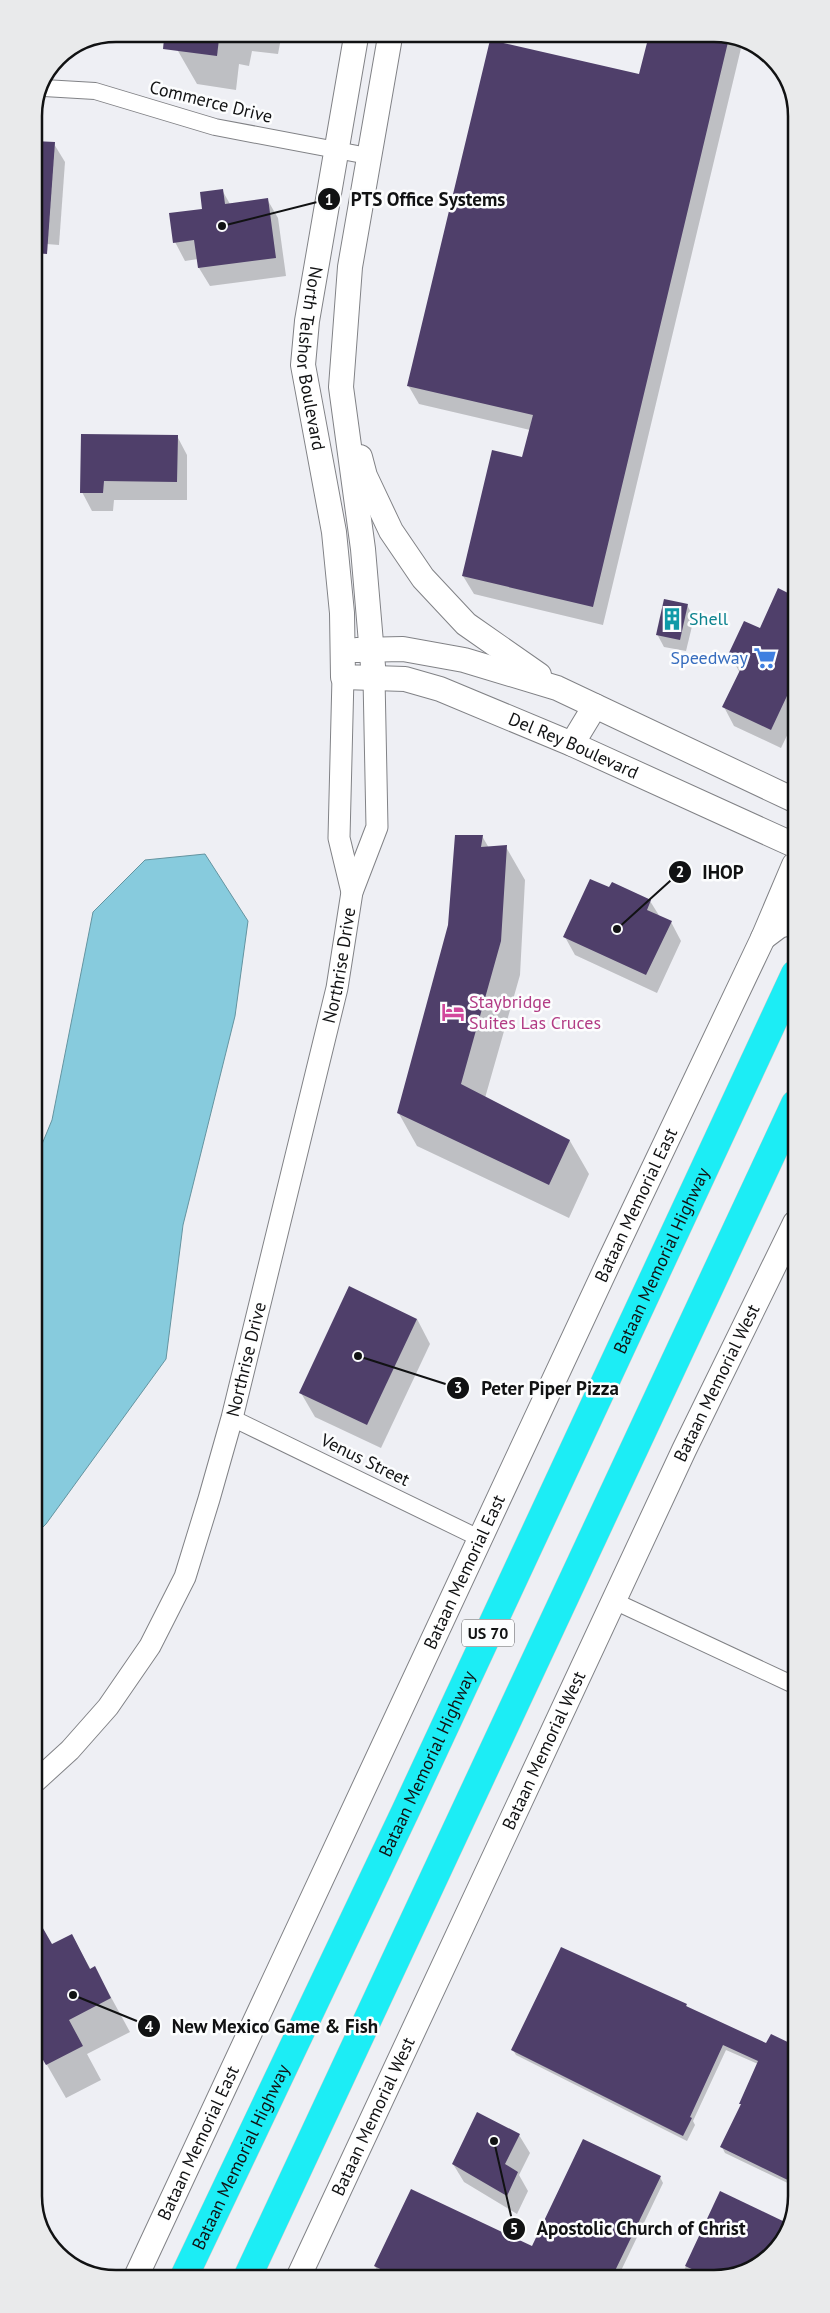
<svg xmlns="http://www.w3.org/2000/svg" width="830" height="2313" viewBox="0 0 830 2313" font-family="'PT Sans',sans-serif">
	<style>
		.water { fill: #87cbdd; stroke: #6494a0 }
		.shadow { fill: #0003 }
		.building { fill: #4f3f6a }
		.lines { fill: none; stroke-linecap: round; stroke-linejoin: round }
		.minor-casing { stroke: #818286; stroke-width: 18 }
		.tertiary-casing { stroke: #818286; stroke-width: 23 }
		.secondary-casing { stroke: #818286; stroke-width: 26 }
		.motorway-casing { stroke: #cbcbcb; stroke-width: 29 }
		.minor { stroke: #fff; stroke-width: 16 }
		.tertiary { stroke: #fff; stroke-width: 21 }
		.secondary { stroke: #fff; stroke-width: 24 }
		.motorway { stroke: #1cedf5; stroke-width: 28 }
		.labels { text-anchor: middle; stroke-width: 5; stroke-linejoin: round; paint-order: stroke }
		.shield { fill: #fcfdfe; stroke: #58585a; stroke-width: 1 }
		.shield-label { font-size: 16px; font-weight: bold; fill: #111213 }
		.street-label { font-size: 18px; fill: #111213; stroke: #fcfdfe }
		.culture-label { font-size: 18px; fill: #0d838f; stroke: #fcfdfe; text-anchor: start }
		.shop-label { font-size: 18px; fill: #366cbe; stroke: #fcfdfe; text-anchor: end }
		.hotel-label { font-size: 18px; fill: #b23c85; stroke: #fcfdfe; text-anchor: start }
		.rim { fill: none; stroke: #111213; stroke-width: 2.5 }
		.leader { fill: none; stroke: #111213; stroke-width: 2 }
		.callout-dot { fill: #111213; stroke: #fcfdfe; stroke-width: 2 }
		.mark-label { font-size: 15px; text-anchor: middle; font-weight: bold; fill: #fff }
		.callout-label { font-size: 19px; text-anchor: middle; font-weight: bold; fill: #111213; stroke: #fcfdfe; stroke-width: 5; stroke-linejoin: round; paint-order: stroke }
	</style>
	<rect width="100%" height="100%" fill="#eeeff4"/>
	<polygon class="water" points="205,854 248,921 235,1016 183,1225 166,1359 46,1524 36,1534 35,1161 52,1120 93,912 145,860"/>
	<g class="shadow">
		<polygon points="719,34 742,44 603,625 474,594 463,576 523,459 530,430 419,404 408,385 640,76 650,35"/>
		<polygon points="281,38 278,54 252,51 249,66 239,64 236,90 197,84 178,51 179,39"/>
		<polygon points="34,142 54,144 65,162 59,245 34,243"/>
		<polygon points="222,190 230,204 267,199 278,218 286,276 210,286 199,268 198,259 185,261 175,242"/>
		<polygon points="177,436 187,455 187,500 114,500 113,511 92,511 82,492"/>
		<polygon points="779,590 794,597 794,721 781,748 734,726 724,707 740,673 730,655 760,630"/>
		<polygon points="687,605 694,618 686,651 664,647 657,634"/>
		<polygon points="482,836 489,848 506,847 525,880 520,975 485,1098 570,1141 589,1174 569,1218 417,1146 398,1112"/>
		<polygon points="610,889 650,901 660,917 671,922 681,941 657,993 575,955 565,937"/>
		<polygon points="417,1319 430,1344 381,1448 315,1417 301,1393"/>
		<polygon points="72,1936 91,1970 95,1968 130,2032 87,2054 101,2080 66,2098 47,2065 52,1946"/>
		<polygon points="686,2005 688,2008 767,2045 771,2036 796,2048 796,2187 725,2153 722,2147 742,2106 741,2104 758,2064 726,2050 693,2121 695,2125 687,2141 516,2055 513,2050"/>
		<polygon points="519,2135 530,2153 519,2175 528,2191 517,2214 464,2182 453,2164"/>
		<polygon points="660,2177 663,2183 618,2277 392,2278 378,2272 375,2266 532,2248"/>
		<polygon points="720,2193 787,2224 779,2246 735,2276 681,2277"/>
	</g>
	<g class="building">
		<polygon points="719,34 729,38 593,607 462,576 492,450 522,457 533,415 407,386 490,40 639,74 649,35"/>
		<polygon points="164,39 219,39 217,56 163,49"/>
		<polygon points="34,141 55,142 47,254 34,253"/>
		<polygon points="223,189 225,204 268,198 276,258 198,268 194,240 173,243 169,213 202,209 200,192"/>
		<polygon points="81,434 178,435 177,482 104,481 103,493 80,493"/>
		<polygon points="778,588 794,596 794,681 771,730 722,707 744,662 728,655 744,621 760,628"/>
		<polygon points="664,599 688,604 680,640 656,635"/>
		<polygon points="455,835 483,835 481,847 507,845 501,941 461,1084 570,1140 549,1185 397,1113 448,925"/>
		<polygon points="590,879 609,887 612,882 651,900 647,910 672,921 646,975 563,937"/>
		<polygon points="349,1286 417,1319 367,1425 299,1393"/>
		<polygon points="36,1916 52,1944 72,1934 90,1969 95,1966 111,1998 69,2020 83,2046 46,2065 36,2048"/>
		<polygon points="561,1947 687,2004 686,2006 766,2043 771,2034 796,2046 796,2184 720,2147 741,2104 739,2104 758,2061 723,2045 690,2117 692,2118 683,2136 511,2050"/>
		<polygon points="477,2112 520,2134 505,2164 518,2172 507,2196 452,2164"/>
		<polygon points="583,2139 661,2176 612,2277 399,2278 374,2266 411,2189 532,2246"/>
		<polygon points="720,2191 787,2223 779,2246 735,2276 707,2276 685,2266"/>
	</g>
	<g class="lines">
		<defs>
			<g id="minor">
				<polyline points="44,88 95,91 215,127 368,156"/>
				<polyline points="232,1418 481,1539"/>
				<polyline points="614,1601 796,1686"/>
			</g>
			<g id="tertiary">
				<polyline points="343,677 339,838 352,892"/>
				<path id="s1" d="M36,1781L70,1750L108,1707L150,1646L185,1577L209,1499L232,1418L337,988L352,892L377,827L374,678"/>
			</g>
			<g id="secondary">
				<path id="s2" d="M356,37L307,321L303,365L334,532L342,613L343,677L405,679L440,689L572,744L794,845"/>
				<polyline points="360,457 365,476 391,531 423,578 466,624 539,675"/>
				<polyline points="357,650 403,649 464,660 557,688 794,800"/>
				<polyline points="374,678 363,549 341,387 350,267 390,37"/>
				<polyline points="572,744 595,706"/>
				<polyline points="763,938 779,926 794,922"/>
				<path id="s3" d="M298,2278L684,1450L795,1223"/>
				<path id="s4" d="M135,2279L609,1262L763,938L794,865"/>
			</g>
			<g id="motorway">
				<polyline points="247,2278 795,1104"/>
				<path id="s5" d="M183,2279L405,1812L795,974"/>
			</g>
		</defs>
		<use href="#minor" class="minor-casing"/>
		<use href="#tertiary" class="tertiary-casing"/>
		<use href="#secondary" class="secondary-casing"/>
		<use href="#motorway" class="motorway-casing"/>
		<use href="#minor" class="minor"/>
		<use href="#tertiary" class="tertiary"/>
		<use href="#secondary" class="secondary"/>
		<use href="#motorway" class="motorway"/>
	</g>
	<defs>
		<symbol id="building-bare" viewBox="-9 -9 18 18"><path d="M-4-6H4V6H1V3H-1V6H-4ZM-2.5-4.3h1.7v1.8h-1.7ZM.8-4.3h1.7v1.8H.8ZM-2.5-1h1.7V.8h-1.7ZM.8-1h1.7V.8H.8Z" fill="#0f9aa8" stroke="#fcfdfe" stroke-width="2.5" paint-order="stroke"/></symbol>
		<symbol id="supermarket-bare" viewBox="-9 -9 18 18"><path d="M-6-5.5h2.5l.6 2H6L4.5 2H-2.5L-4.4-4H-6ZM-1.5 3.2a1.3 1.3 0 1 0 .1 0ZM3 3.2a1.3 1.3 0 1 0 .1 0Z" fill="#3f7fe0" stroke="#fcfdfe" stroke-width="2.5" paint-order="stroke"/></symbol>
		<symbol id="hotel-bare" viewBox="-9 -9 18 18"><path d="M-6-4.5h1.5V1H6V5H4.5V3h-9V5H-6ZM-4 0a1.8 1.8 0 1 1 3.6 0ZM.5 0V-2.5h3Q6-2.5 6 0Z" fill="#d1479c" stroke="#fcfdfe" stroke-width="2.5" paint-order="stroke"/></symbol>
	</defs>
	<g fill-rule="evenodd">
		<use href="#building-bare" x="656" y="603" width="32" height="32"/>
		<use href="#supermarket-bare" x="749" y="642" width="32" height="32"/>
		<use href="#hotel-bare" x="437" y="996" width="32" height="32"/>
	</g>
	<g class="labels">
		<rect class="shield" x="462" y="1619.5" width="52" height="27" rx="4"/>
		<g class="shield-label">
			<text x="488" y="1639">US 70</text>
		</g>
		<g class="street-label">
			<text transform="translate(211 102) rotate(14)" y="6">Commerce Drive</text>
			<text dy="6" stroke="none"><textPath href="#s2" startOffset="326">North Telshor Boulevard</textPath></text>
			<text dy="6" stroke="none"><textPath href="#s2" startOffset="891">Del Rey Boulevard</textPath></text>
			<text dy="6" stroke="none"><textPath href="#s1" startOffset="886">Northrise Drive</textPath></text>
			<text dy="6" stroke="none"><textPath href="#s4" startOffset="1185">Bataan Memorial East</textPath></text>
			<text dy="6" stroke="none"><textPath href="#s5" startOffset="1125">Bataan Memorial Highway</textPath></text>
			<text dy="6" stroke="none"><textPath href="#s1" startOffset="481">Northrise Drive</textPath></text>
			<text dy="6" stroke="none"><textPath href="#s3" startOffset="988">Bataan Memorial West</textPath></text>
			<text transform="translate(365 1460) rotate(26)" y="6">Venus Street</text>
			<text dy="6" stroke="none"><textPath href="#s4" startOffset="780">Bataan Memorial East</textPath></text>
			<text dy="6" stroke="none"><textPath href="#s3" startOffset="582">Bataan Memorial West</textPath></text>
			<text dy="6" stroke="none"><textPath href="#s5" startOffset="570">Bataan Memorial Highway</textPath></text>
			<text dy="6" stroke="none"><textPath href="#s3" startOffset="178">Bataan Memorial West</textPath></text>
			<text dy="6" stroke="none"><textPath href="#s4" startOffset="150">Bataan Memorial East</textPath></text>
			<text dy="6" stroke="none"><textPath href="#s5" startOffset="135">Bataan Memorial Highway</textPath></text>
		</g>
		<g class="culture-label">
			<text x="689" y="625">Shell</text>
		</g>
		<g class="shop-label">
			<text x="748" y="664">Speedway</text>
		</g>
		<g class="hotel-label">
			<text x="469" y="1008">Staybridge<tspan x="469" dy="21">Suites Las Cruces</tspan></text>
		</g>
	</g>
	<path d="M0 0H830V2313H0ZM116 42H714A74 74 0 0 1 788 116V2196A74 74 0 0 1 714 2270H116A74 74 0 0 1 42 2196V116A74 74 0 0 1 116 42Z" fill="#e9eaeb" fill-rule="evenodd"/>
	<path class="rim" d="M116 42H714A74 74 0 0 1 788 116V2196A74 74 0 0 1 714 2270H116A74 74 0 0 1 42 2196V116A74 74 0 0 1 116 42Z"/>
	<path class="leader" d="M222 226L329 199M617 929L680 872M358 1356L458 1388M73 1995L149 2026M494 2141L514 2229"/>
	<g class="callout-dot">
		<circle cx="222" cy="226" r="5"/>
		<circle cx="617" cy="929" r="5"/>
		<circle cx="358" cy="1356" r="5"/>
		<circle cx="73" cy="1995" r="5"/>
		<circle cx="494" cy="2141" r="5"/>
		<circle cx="329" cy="199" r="12"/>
		<circle cx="680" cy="872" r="12"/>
		<circle cx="458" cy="1388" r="12"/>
		<circle cx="149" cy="2026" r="12"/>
		<circle cx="514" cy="2229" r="12"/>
	</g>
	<g class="mark-label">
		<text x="329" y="205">1</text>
		<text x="680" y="877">2</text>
		<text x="458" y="1393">3</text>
		<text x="149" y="2032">4</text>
		<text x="514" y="2234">5</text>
	</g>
	<g class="callout-label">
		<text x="428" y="206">PTS Office Systems</text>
		<text x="723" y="879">IHOP</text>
		<text x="550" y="1395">Peter Piper Pizza</text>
		<text x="275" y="2033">New Mexico Game &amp; Fish</text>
		<text x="641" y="2235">Apostolic Church of Christ</text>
	</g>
</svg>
